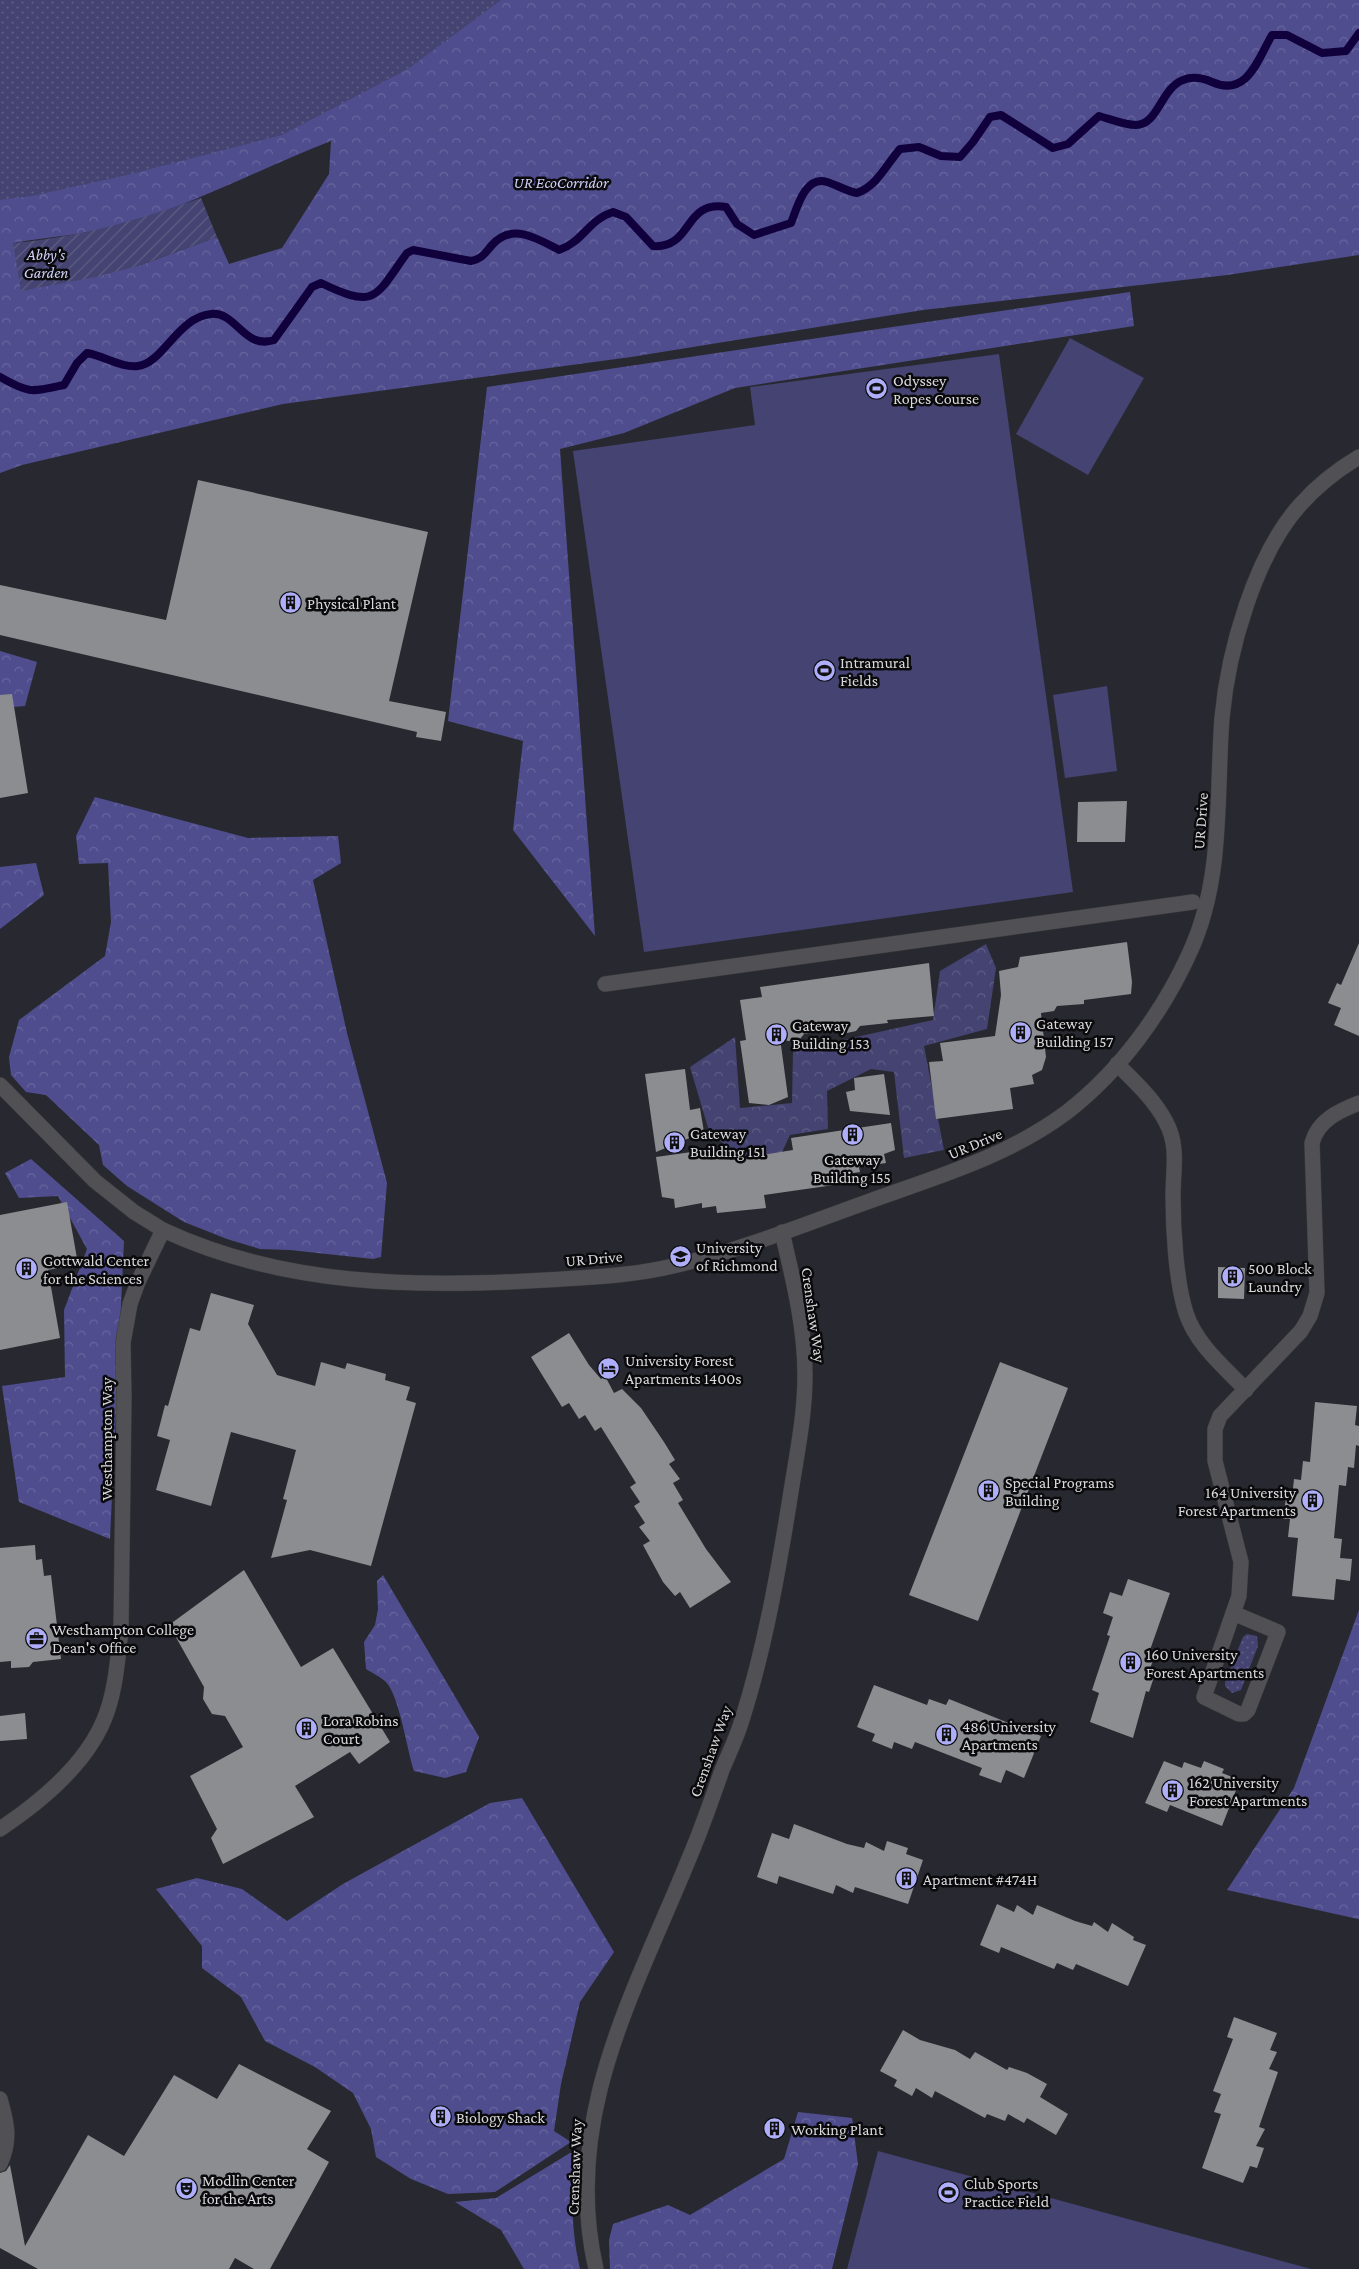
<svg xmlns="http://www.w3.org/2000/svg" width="1359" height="2269" viewBox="0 0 1359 2269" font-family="'Crimson Pro',serif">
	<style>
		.built { fill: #282930 }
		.grass { fill: url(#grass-dots) }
		.forest { fill: url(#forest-crowns); fill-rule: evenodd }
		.park { fill: url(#park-crowns) }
		.garden { fill: url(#garden-furrows) }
		.pitch { fill: #444371 }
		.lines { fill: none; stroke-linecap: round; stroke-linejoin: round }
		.stream { stroke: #10003c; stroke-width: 8 }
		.building { fill: #8c8d90 }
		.minor-casing { stroke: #3c3c3e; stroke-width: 16 }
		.minor { stroke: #515155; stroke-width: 15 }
		.labels { text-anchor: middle; stroke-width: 5; stroke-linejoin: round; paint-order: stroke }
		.park-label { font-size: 16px; font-style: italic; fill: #ced0f7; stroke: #0a0a0c }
		.poi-label { font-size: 16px; fill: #d9d9db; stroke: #0a0a0c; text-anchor: start }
		.street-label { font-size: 16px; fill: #d9d9db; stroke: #0a0a0c }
	</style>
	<defs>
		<pattern id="grass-dots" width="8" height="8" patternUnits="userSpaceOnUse" patternTransform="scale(1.25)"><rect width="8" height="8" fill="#444371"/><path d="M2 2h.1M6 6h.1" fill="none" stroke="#5e5e85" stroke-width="1.8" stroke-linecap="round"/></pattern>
		<pattern id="forest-crowns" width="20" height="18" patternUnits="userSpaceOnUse" patternTransform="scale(1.25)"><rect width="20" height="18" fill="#4f4d8e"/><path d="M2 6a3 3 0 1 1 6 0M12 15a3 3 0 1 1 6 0" fill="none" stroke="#68669d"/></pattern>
		<pattern id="park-crowns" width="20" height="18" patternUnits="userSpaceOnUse" patternTransform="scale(1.25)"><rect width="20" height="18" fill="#444371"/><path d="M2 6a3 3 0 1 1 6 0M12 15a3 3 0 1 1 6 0" fill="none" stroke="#5e5e85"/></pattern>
		<pattern id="garden-furrows" width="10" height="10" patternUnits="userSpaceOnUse" patternTransform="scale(1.25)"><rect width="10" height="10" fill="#444371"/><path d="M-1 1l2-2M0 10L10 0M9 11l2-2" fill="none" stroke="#5e5e85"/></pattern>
	</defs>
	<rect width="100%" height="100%" fill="#202023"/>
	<polygon class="built" points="1359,0 1359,2269 0,2269 0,243 309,144"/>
	<g class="grass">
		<polygon points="0,0 530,0 283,157 0,208"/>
		<polygon points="1247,1634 1257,1636 1258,1646 1241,1690 1232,1693 1225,1686 1225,1682 1243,1637"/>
	</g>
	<g class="forest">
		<path d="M501,0H1359V255L1227,275L923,310L631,357L283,404L22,465L0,473V200L32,196L123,176L282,135L408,69ZM331,141L329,174L282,248L229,264L217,237L138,266L13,243C53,236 94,234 133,222C202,200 264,167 331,141Z"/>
		<polygon points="1130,292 1134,326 735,388 624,433 560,449 595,936 513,830 523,741 448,721 487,387"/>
		<polygon points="0,651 37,662 25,706 0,708"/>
		<polygon points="95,797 248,838 338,836 341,863 313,880 347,1033 387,1183 381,1257 373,1259 290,1250 260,1249 227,1239 184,1222 127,1186 103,1165 99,1145 46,1095 26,1092 11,1075 9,1057 19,1020 105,956 111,922 108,863 79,864 76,836"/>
		<polygon points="36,863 44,895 0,929 0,867"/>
		<polygon points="31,1159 124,1241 110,1539 19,1502 2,1386 65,1377 64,1310 87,1249 58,1196 19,1198 5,1173"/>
		<path d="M383,1575L479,1737L466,1772L445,1778L414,1771C407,1750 399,1695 386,1682C381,1677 372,1673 366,1669L364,1642L375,1625L378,1609L377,1581Z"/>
		<polygon points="1359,1610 1359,1919 1358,1919 1227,1890 1294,1788"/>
		<polygon points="522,1798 614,1952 580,2002 561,2084 554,2131 571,2142 495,2192 448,2194 411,2179 376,2157 371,2129 353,2093 315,2067 265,2041 241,1997 202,1968 202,1946 156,1889 197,1878 242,1889 287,1921 343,1884 490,1803"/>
		<polygon points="798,2112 852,2118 858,2164 832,2269 610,2269 609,2240 613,2224 668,2205 690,2215 784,2159"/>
		<path d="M570,2153H574C571,2191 571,2231 580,2269H524L501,2230L455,2202L496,2198Z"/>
	</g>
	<polygon class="park" points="986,944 996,968 987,1029 924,1046 944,1150 904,1158 894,1072 871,1069 827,1091 828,1129 790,1135 776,1165 738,1156 709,1131 690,1067 735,1037 740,1108 792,1103 793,1051 933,1020 940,971"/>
	<path class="garden" d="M201,198L217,237L138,266L96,277L21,291L13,243C82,237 137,220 201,198Z"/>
	<g class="pitch">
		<polygon points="1070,338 1144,378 1088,475 1016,434"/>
		<polygon points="999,354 1073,892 644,952 573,451 755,425 750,387"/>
		<polygon points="1107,686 1117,771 1065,778 1053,695"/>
		<polygon points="878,2151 1311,2269 847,2269"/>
	</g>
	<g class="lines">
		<path class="stream" d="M0,377C30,394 31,392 64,385L77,363L87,353C104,356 121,368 138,366C163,363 178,317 211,314C236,311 244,350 274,340L312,287L321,283C377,310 375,297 407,253L413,250L471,261C482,259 485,253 492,245C513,222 538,239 559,250C583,242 588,220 613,212L626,217L653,246C693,249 683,200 726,207L737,224L754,235L791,223C797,208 805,175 827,182C837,185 846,191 857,193C877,186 886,165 900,149L919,147L941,156L960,157L973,142L990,117L1001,115L1053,148L1068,144L1099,116C1110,119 1125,125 1136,125C1158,125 1161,88 1183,80C1193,76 1203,78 1212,82C1247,98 1258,59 1272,35H1287L1322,53L1346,51L1359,33"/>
	</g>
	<g class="building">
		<polygon points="198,480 428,532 389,701 446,712 441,741 416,737 417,732 0,635 0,585 166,620"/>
		<polygon points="12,694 28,793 0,798 0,695"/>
		<polygon points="1127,801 1125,842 1077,842 1078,802"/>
		<polygon points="1127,942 1132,982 1131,994 1084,1000 1084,1004 1057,1006 1054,1011 1041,1013 1046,1057 1042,1070 1032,1075 1034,1084 1010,1088 1013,1109 936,1119 929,1062 943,1061 940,1043 995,1036 1001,995 999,971 1018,967 1020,957"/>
		<polygon points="1359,943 1359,1036 1334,1025 1341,1008 1328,1003 1337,983 1341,985"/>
		<polygon points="929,963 934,1016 887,1020 888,1023 860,1026 856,1031 847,1033 841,1029 804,1034 800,1039 788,1041 780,1038 788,1097 769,1105 749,1103 740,1041 746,1040 740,1000 762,997 760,987"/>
		<polygon points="685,1069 690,1110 700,1108 704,1132 656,1152 645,1074"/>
		<polygon points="884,1074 890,1115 850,1111 846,1092 855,1090 854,1078"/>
		<polygon points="891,1123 895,1150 884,1154 886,1163 859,1167 860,1172 847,1174 848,1183 764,1195 766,1208 717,1213 716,1206 702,1208 702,1203 675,1208 674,1199 662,1197 656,1157 727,1147 730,1160 793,1150 791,1138"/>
		<polygon points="67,1202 78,1264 48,1270 60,1338 0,1350 0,1215"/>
		<polygon points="1218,1267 1245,1268 1244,1299 1218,1298"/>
		<polygon points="211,1293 254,1305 248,1324 277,1375 315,1386 321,1362 345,1369 347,1363 386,1374 385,1380 410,1387 406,1400 416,1403 371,1566 310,1550 271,1558 287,1500 283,1499 296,1450 231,1432 211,1506 156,1490 170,1440 157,1436 165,1405 168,1406 190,1328 200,1331"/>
		<polygon points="569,1333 589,1365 601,1379 605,1376 614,1393 622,1389 641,1408 664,1442 675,1460 669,1464 680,1479 673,1483 683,1500 678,1503 706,1549 731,1582 690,1608 680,1592 675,1596 663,1582 643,1545 650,1541 639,1527 645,1523 634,1506 640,1502 630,1487 636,1483 601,1427 595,1431 585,1415 579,1419 569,1403 562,1407 531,1357"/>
		<polygon points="1000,1362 1068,1388 978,1621 909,1595"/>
		<polygon points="1315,1402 1357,1406 1355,1425 1359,1426 1359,1446 1356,1445 1354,1468 1348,1467 1346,1486 1339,1485 1334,1538 1342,1539 1340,1558 1352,1559 1350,1581 1336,1579 1334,1600 1292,1596 1298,1538 1288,1537 1290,1519 1283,1519 1286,1498 1292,1498 1294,1479 1301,1480 1303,1461 1310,1462"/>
		<polygon points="35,1545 36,1560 42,1559 44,1576 51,1575 61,1659 33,1662 29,1667 11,1668 11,1661 0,1662 0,1548"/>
		<polygon points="244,1570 301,1667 333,1648 390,1742 359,1764 350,1752 295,1786 314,1817 223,1864 211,1838 217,1829 190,1776 243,1747 225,1716 212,1714 203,1699 204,1687 169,1625"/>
		<polygon points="1128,1579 1170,1593 1150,1650 1156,1651 1150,1669 1156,1671 1149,1692 1146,1691 1133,1738 1090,1722 1099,1693 1092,1690 1110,1636 1107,1635 1113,1617 1103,1613 1110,1592 1122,1596"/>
		<polygon points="874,1685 927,1705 929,1699 946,1705 949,1699 1041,1736 1024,1778 1006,1770 1001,1783 979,1775 982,1768 915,1742 912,1749 894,1742 892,1749 872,1741 875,1734 857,1727"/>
		<polygon points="25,1713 27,1739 0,1741 0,1716"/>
		<polygon points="1164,1761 1182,1768 1184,1762 1201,1768 1204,1761 1224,1769 1222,1773 1240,1780 1222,1826 1170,1805 1167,1812 1145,1803"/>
		<polygon points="794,1824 847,1844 864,1848 866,1842 884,1851 887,1841 908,1848 906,1854 923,1860 908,1904 855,1887 853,1893 836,1885 833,1894 779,1876 777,1884 757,1877 772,1833 789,1839"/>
		<polygon points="997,1904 1014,1912 1017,1905 1033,1915 1037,1905 1075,1921 1092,1926 1094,1922 1108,1932 1112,1923 1134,1937 1133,1940 1146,1945 1128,1986 1076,1964 1073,1970 1057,1963 1054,1969 1001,1947 999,1953 980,1945"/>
		<polygon points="1234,2017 1277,2033 1270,2050 1277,2052 1269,2069 1278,2072 1259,2127 1265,2129 1256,2146 1264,2148 1257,2168 1250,2166 1243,2183 1202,2168 1221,2114 1214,2112 1221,2094 1213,2091 1233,2039 1227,2037"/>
		<polygon points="903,2030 920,2040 955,2050 970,2059 975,2052 1007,2070 1009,2067 1027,2073 1047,2084 1040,2097 1068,2114 1056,2135 1027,2118 1024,2123 1008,2114 1005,2121 987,2114 985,2118 935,2091 932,2098 916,2088 912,2096 894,2086 897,2080 880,2071"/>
		<polygon points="239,2064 331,2111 307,2149 329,2162 270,2269 254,2269 235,2258 229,2269 38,2269 0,2248 0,2173 6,2171 10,2165 25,2246 88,2135 124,2156 174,2075 217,2099"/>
	</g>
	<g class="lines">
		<defs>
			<g id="minor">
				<polyline points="605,984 1193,902"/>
				<path d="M1117,1064C1135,1082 1154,1099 1166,1122C1179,1146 1173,1170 1173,1196C1173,1229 1176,1282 1186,1313C1196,1344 1224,1367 1246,1390"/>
				<path d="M0,1085L95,1181L134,1212L163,1230L138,1282L130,1304L123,1343L124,1397L121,1629C118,1657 116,1686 107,1712C90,1762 42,1801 0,1829"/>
				<path d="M163,1230C283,1286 416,1288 546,1280C588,1277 632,1276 673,1266C739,1251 803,1225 867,1202C936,1177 1007,1157 1067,1112C1120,1071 1163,1012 1190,952C1224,878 1216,796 1222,718C1228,651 1255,555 1300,505C1317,486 1337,470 1359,457"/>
				<path d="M1233,1613L1278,1632L1248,1710L1244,1714H1239L1204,1697L1239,1596L1241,1562L1215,1461V1429L1220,1416L1301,1331L1310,1316L1317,1293L1312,1143C1318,1120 1339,1111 1359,1103"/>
				<path d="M0,2099C7,2123 11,2140 0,2164"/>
				<path d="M596,2269C561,2117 635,1992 690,1856C702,1828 712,1799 722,1770C729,1753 737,1737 742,1720C765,1647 778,1573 790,1498C796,1458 805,1417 805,1375C805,1326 793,1279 782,1232"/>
			</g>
		</defs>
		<use href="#minor" class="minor-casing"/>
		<use href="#minor" class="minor"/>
	</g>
	<defs>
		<symbol id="stadium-disc" viewBox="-11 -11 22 22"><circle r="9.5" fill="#aeaefb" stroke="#0a0a0c"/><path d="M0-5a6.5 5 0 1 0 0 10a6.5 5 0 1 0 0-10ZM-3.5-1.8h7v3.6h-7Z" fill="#111"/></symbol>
		<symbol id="building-disc" viewBox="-11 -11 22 22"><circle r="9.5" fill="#aeaefb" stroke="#0a0a0c"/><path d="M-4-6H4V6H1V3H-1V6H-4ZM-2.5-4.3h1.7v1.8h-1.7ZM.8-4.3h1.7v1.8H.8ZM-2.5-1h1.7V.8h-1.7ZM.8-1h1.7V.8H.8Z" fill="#111"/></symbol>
		<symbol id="university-disc" viewBox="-11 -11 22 22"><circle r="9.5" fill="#aeaefb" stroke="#0a0a0c"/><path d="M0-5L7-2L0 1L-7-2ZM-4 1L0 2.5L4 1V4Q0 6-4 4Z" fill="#111"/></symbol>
		<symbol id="hotel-disc" viewBox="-11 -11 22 22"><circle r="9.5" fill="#aeaefb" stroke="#0a0a0c"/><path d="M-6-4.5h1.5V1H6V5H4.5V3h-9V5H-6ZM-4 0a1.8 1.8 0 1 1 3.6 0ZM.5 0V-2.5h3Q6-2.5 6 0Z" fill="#111"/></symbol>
		<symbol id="office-disc" viewBox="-11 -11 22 22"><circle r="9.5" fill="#aeaefb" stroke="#0a0a0c"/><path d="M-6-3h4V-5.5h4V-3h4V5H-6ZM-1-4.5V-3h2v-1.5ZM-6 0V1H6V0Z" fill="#111"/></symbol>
		<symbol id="theatre-disc" viewBox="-11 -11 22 22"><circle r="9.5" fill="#aeaefb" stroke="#0a0a0c"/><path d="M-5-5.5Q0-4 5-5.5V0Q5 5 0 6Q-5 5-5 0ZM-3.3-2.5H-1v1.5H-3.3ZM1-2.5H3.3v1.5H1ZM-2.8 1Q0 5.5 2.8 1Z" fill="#111"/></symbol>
	</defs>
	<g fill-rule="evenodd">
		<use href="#stadium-disc" x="864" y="376" width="25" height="25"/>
		<use href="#building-disc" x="278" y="590" width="25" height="25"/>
		<use href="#stadium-disc" x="812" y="658" width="25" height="25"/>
		<use href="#building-disc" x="1008" y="1020" width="25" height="25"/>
		<use href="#building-disc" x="764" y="1022" width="25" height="25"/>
		<use href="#building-disc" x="840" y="1122" width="25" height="25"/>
		<use href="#building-disc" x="662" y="1130" width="25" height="25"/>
		<use href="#university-disc" x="668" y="1244" width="25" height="25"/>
		<use href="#building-disc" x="14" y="1256" width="25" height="25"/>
		<use href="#building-disc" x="1220" y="1264" width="25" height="25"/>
		<use href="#hotel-disc" x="596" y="1356" width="25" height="25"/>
		<use href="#building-disc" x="976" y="1478" width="25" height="25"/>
		<use href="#building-disc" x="1300" y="1488" width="25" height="25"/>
		<use href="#office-disc" x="24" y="1626" width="25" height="25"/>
		<use href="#building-disc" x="1118" y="1650" width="25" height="25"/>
		<use href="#building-disc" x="294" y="1716" width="25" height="25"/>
		<use href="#building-disc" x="934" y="1722" width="25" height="25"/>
		<use href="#building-disc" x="1160" y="1778" width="25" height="25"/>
		<use href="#building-disc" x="894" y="1866" width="25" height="25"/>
		<use href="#building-disc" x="428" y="2104" width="25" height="25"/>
		<use href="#building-disc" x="762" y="2116" width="25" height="25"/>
		<use href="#theatre-disc" x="174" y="2176" width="25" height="25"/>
		<use href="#stadium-disc" x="936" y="2180" width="25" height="25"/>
	</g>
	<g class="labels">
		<g class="park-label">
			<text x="561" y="188">UR EcoCorridor</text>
			<text x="46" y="260">Abby's<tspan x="46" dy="18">Garden</tspan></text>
		</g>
		<g class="poi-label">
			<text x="893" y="386">Odyssey<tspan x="893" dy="18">Ropes Course</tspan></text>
			<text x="307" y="609">Physical Plant</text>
			<text x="840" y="668">Intramural<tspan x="840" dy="18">Fields</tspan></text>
			<text x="1036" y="1029">Gateway<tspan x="1036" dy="18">Building 157</tspan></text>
			<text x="792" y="1031">Gateway<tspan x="792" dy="18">Building 153</tspan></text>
			<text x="690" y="1139">Gateway<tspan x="690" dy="18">Building 151</tspan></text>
			<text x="852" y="1165" text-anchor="middle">Gateway<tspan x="852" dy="18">Building 155</tspan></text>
			<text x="696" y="1253">University<tspan x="696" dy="18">of Richmond</tspan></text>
			<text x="43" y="1266">Gottwald Center<tspan x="43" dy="18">for the Sciences</tspan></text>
			<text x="1248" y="1274">500 Block<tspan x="1248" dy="18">Laundry</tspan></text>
			<text x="625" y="1366">University Forest<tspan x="625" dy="18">Apartments 1400s</tspan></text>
			<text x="1005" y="1488">Special Programs<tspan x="1005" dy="18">Building</tspan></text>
			<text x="1296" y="1498" text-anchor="end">164 University<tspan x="1296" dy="18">Forest Apartments</tspan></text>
			<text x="52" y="1635">Westhampton College<tspan x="52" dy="18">Dean's Office</tspan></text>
			<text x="1146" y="1660">160 University<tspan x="1146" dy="18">Forest Apartments</tspan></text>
			<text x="323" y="1726">Lora Robins<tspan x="323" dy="18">Court</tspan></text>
			<text x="962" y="1732">486 University<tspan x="962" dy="18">Apartments</tspan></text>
			<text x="1189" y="1788">162 University<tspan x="1189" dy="18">Forest Apartments</tspan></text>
			<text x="923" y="1885">Apartment #474H</text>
			<text x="456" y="2123">Biology Shack</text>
			<text x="791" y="2135">Working Plant</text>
			<text x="202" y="2186">Modlin Center<tspan x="202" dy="18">for the Arts</tspan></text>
			<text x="964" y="2189">Club Sports<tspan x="964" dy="18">Practice Field</tspan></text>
		</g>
		<g class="street-label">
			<text transform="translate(1200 821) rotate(-86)" y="6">UR Drive</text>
			<text transform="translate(975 1143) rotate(-23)" y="6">UR Drive</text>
			<text transform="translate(594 1258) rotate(-5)" y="6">UR Drive</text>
			<text transform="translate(814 1315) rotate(82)" y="6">Crenshaw Way</text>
			<text transform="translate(106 1439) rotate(-90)" y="6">Westhampton Way</text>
			<text transform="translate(710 1751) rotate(-70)" y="6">Crenshaw Way</text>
			<text transform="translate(574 2167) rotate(-88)" y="6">Crenshaw Way</text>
		</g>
	</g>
</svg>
